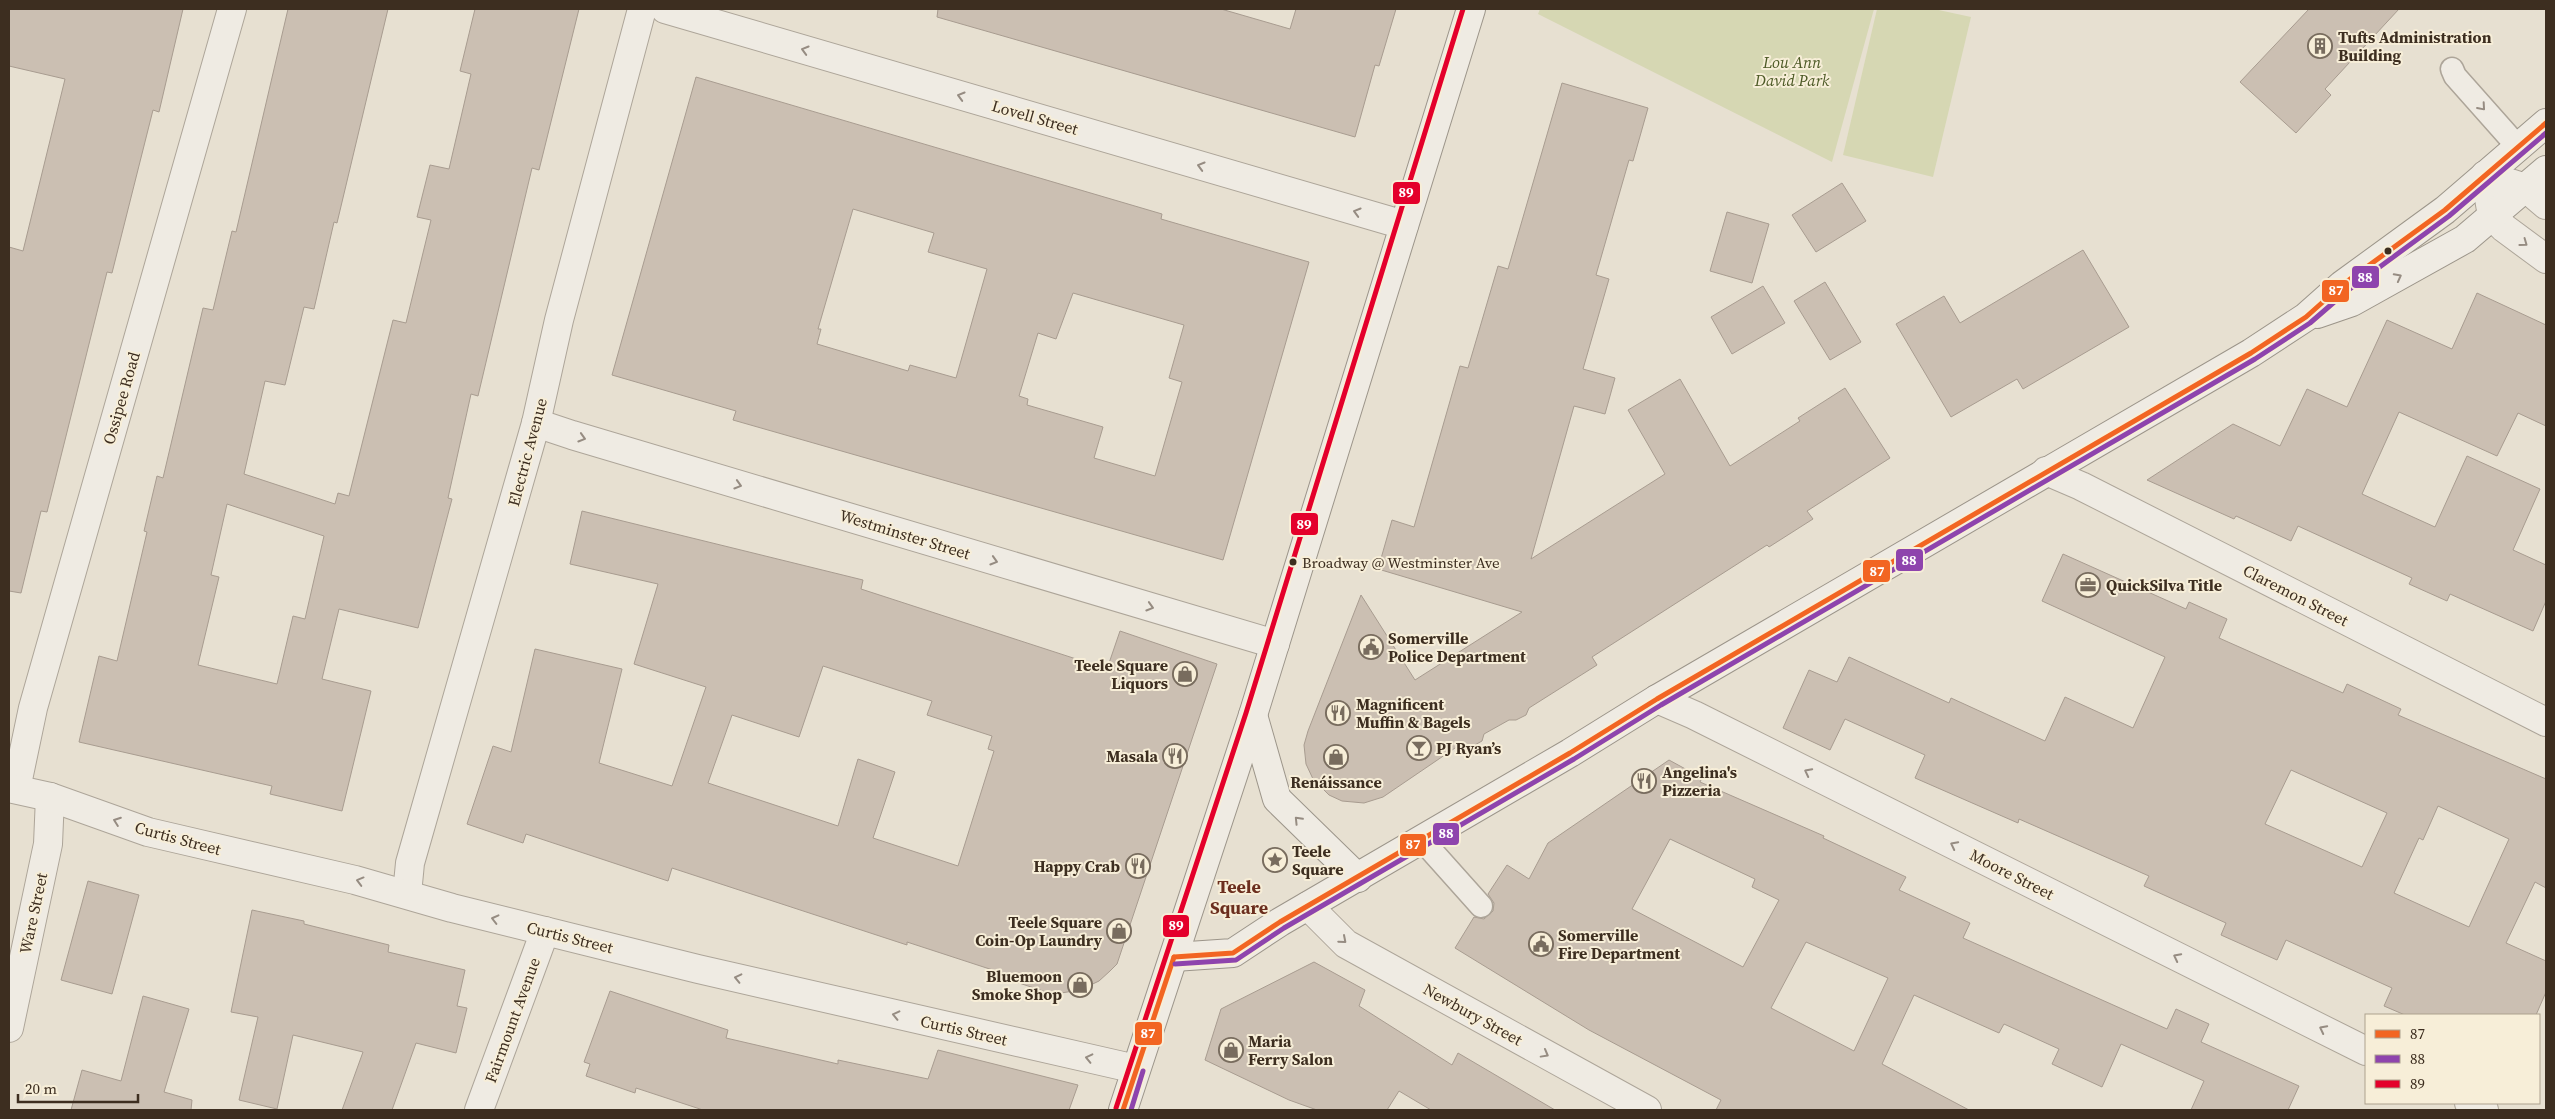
<svg xmlns="http://www.w3.org/2000/svg" width="2555" height="1119" viewBox="0 0 2555 1119" font-family="'Source Serif 4',serif">
	<style>
		.green { fill: #d6d7b3 }
		.building { fill: #cbbfb2; stroke: #a89c90; fill-rule: evenodd }
		.lines { fill: none; stroke-linecap: round; stroke-linejoin: round }
		.service-casing { stroke: #ada599; stroke-width: 25 }
		.minor-casing { stroke: #ada599; stroke-width: 30 }
		.tertiary-casing { stroke: #ada599; stroke-width: 30 }
		.secondary-casing { stroke: #9c958a; stroke-width: 30 }
		.service { stroke: #efebe3; stroke-width: 22 }
		.minor { stroke: #efebe3; stroke-width: 28 }
		.tertiary { stroke: #efebe3; stroke-width: 28 }
		.secondary { stroke: #efebe3; stroke-width: 28 }
		.bus-1-casing { stroke: #f7eed8; stroke-width: 9 }
		.bus-2-casing { stroke: #f7eed8; stroke-width: 9 }
		.bus-3-casing { stroke: #f7eed8; stroke-width: 9 }
		.bus-1 { stroke: #f26522; stroke-width: 5 }
		.bus-2 { stroke: #8e44ad; stroke-width: 5 }
		.bus-3 { stroke: #e4002b; stroke-width: 5 }
		.oneway { stroke: #968c82 }
		.bus-dot { fill: #3d2e20; stroke: #f7eed8; stroke-width: 2 }
		.labels { text-anchor: middle; stroke-width: 4; stroke-linejoin: round; paint-order: stroke }
		.bus-label { font-size: 15px; fill: #3d2e20; stroke: #f7eed8; text-anchor: start }
		.poi-label { font-size: 16px; font-weight: bold; fill: #3d2e20; stroke: #f7eed8; text-anchor: start }
		.park-label { font-size: 16px; font-style: italic; fill: #4d5a26; stroke: #f7eed8 }
		.street-label { font-size: 16px; fill: #3d2e20; stroke: #f7eed8 }
		.neighbourhood-label { font-size: 18px; font-weight: bold; fill: #6b2e1e; stroke: #f7eed8 }
		.line-badge { stroke: #f7eed8; stroke-width: 2 }
		.badge-label { font-size: 14px; text-anchor: middle; font-weight: bold; fill: #fff }
	</style>
	<rect width="100%" height="100%" fill="#e7e0d1"/>
	<g class="green">
		<polygon points="1540,9 1874,9 1832,162 1538,14"/>
		<polygon points="1877,9 1934,9 1971,17 1933,177 1843,155"/>
	</g>
	<g class="building">
		<polygon points="9,9 183,9 159,112 153,110 112,273 107,272 47,512 41,511 21,593 9,591 9,247 23,251 65,79 9,66"/>
		<path d="M288,9H388L337,223L334,222L314,309L304,307L285,385L265,381L244,474L335,504L338,493L349,496L393,320L406,323L431,220L417,217L430,165L449,169L471,74L460,71L475,9H579L539,170L532,168L478,396L471,394L448,498L452,499L418,628L339,609L322,679L371,691L342,811L270,794L272,786L79,742L99,656L117,661L147,532L144,531L157,476L163,478L203,308L213,310L232,231L236,232ZM227,504L324,536L305,619L293,616L277,684L198,665L219,577L211,575Z"/>
		<polygon points="938,9 1221,9 1290,29 1296,9 1396,9 1379,66 1375,65 1355,137 937,17"/>
		<polygon points="2309,9 2399,9 2325,89 2331,95 2296,133 2240,82"/>
		<path d="M696,77L1162,214L1161,219L1309,262L1223,560L733,420L736,411L612,375ZM853,209L934,233L928,252L987,269L956,378L910,365L908,371L817,344L821,329H818ZM1073,293L1184,325L1169,378L1182,382L1155,476L1094,458L1103,427L1027,405L1028,399L1019,396L1038,333L1056,339Z"/>
		<polygon points="1562,83 1648,108 1633,161 1629,160 1596,275 1609,279 1583,369 1615,378 1605,414 1574,406 1531,559 1665,474 1628,410 1680,379 1730,466 1800,421 1798,418 1845,388 1890,458 1807,511 1813,519 1769,547 1767,545 1592,657 1597,665 1529,708 1526,715 1516,720 1509,720 1484,734 1482,741 1473,746 1458,746 1383,797 1364,803 1342,801 1329,795 1313,779 1306,764 1304,745 1308,731 1361,595 1415,680 1522,612 1378,569 1392,520 1414,527 1460,366 1468,368 1498,266 1508,269"/>
		<polygon points="1842,183 1866,221 1816,252 1792,215"/>
		<polygon points="1727,212 1769,224 1752,283 1710,271"/>
		<polygon points="2083,250 2129,327 2023,389 2017,379 1951,417 1896,324 1944,296 1960,323"/>
		<polygon points="1825,282 1861,342 1830,360 1794,301"/>
		<polygon points="1763,286 1785,323 1732,354 1711,317"/>
		<polygon points="2477,293 2546,325 2546,426 2518,413 2497,456 2399,412 2362,494 2435,527 2467,456 2540,489 2513,550 2546,565 2546,601 2533,631 2450,594 2447,601 2409,584 2412,578 2298,526 2291,541 2236,516 2234,519 2147,480 2233,424 2280,446 2307,389 2347,407 2387,320 2452,349"/>
		<path d="M582,511L863,580L861,589L1107,669L1120,631L1217,664L1117,964L1110,971L1099,981L1080,990L1061,993L1046,992L1004,978L1005,974L907,942V945L672,868L668,881L526,834L523,843L467,824L493,746L511,752L535,649L622,669L599,763L672,786L706,687L634,664L658,584L570,564ZM823,666L932,701L927,715L992,736L988,749L994,751L958,866L873,838L895,772L858,759L838,826L708,783L732,715L799,737Z"/>
		<path d="M2063,554L2186,609L2189,602L2227,619L2219,638L2343,693L2347,684L2401,709L2398,715L2546,779V888L2535,882L2506,943L2546,961V992L2536,1015H2405L2384,1006L2392,988L2286,940L2277,960L2221,935L2226,923L2144,886L2149,876L2019,819L2018,823L1915,778L1925,755L1845,719L1830,750L1783,728L1809,670L1837,682L1849,657L1949,703L1951,698L2045,741L2065,697L2133,728L2165,657L2042,601ZM2291,770L2387,813L2362,867L2265,824ZM2438,806L2509,839L2469,927L2394,893L2419,838L2423,840Z"/>
		<path d="M1669,760L1702,778L1700,782L1824,836L1823,838L1906,877L1899,890L1970,923L1963,938L2167,1029L2176,1009L2209,1024L2201,1042L2299,1086L2288,1110H2191L2204,1081L2121,1044L2102,1087L2052,1064L2059,1049L2004,1024L1999,1033L1914,995L1882,1064L1969,1110H1716L1721,1100L1589,1030L1455,948L1474,917L1484,919L1493,911L1494,903L1488,894L1507,865L1529,879L1548,843ZM1670,839L1755,879L1752,887L1779,900L1743,967L1632,909ZM1806,942L1888,978L1854,1051L1771,1008Z"/>
		<polygon points="88,881 139,895 112,994 61,980"/>
		<polygon points="252,910 304,921 304,924 389,945 388,952 465,970 457,1006 467,1008 456,1053 416,1043 392,1110 342,1110 363,1052 293,1035 277,1109 239,1100 258,1017 231,1012"/>
		<polygon points="1314,962 1365,990 1359,1006 1452,1065 1458,1053 1555,1110 1431,1110 1399,1091 1387,1110 1317,1110 1289,1100 1205,1060 1221,1009"/>
		<polygon points="610,991 728,1030 726,1038 838,1064 838,1060 928,1079 938,1050 1078,1085 1069,1110 703,1110 636,1088 635,1093 586,1076 590,1064 584,1062"/>
		<polygon points="143,996 189,1009 164,1092 192,1100 191,1110 71,1110 82,1070 121,1081"/>
	</g>
	<g class="lines">
		<defs>
			<g id="service">
				<polyline points="2452,69 2455,76 2518,147"/>
				<polyline points="1422,840 1481,906"/>
			</g>
			<g id="minor">
				<polyline points="665,9 1404,225"/>
				<polyline points="536,423 572,435 1275,644"/>
				<polyline points="2046,471 2081,486 2546,722"/>
				<polyline points="1657,699 1694,715 2366,1051"/>
				<polyline points="16,789 33,708 232,9"/>
				<polyline points="407,894 410,863 536,423 559,320 642,9"/>
				<polyline points="1308,906 1346,944 1647,1110"/>
				<polyline points="9,1028 48,844 50,797"/>
				<polyline points="2469,1103 2484,1110"/>
				<polyline points="479,1110 545,931"/>
			</g>
			<g id="tertiary">
				<polyline points="2546,205 2526,188 2485,175 2492,216 2504,228 2546,259"/>
				<polyline points="9,788 50,797 148,832 355,880 452,908 698,969 1136,1069"/>
			</g>
			<g id="secondary">
				<polyline points="2317,314 2352,302 2465,239 2546,170"/>
				<polyline points="1253,715 1277,799 1358,878"/>
				<polyline points="1174,957 1233,953 1280,922 1570,753 1657,699 2251,353 2306,317 2342,285 2445,210 2546,123"/>
				<polyline points="1123,1110 1253,715 1471,9"/>
			</g>
		</defs>
		<use href="#service" class="service-casing"/>
		<use href="#minor" class="minor-casing"/>
		<use href="#tertiary" class="tertiary-casing"/>
		<use href="#secondary" class="secondary-casing"/>
		<use href="#service" class="service"/>
		<use href="#minor" class="minor"/>
		<use href="#tertiary" class="tertiary"/>
		<use href="#secondary" class="secondary"/>
		<defs>
			<g id="bus-1">
				<polyline points="1174,957 1233,953 1280,922 1570,753 1657,699 2251,353 2306,317 2342,285 2445,210 2546,123"/>
				<polyline points="1123,1110 1174,957"/>
			</g>
			<g id="bus-2">
				<polyline points="1175,964 1236,960 1284,928 1574,759 1661,705 2255,359 2310,323 2347,291 2449,216 2546,133"/>
				<polyline points="1131,1110 1143,1071"/>
			</g>
			<polyline id="bus-3" points="1116,1108 1246,713 1463,9"/>
		</defs>
		<use href="#bus-1" class="bus-1-casing"/>
		<use href="#bus-2" class="bus-2-casing"/>
		<use href="#bus-3" class="bus-3-casing"/>
		<use href="#bus-1" class="bus-1"/>
		<use href="#bus-2" class="bus-2"/>
		<use href="#bus-3" class="bus-3"/>
	</g>
	<defs><path id="oneway-chevron" d="M-2-3.5L2.5 0L-2 3.5" fill="none" stroke-width="1.6" stroke-linecap="round" stroke-linejoin="round" transform="scale(1.25)"/></defs>
	<g class="oneway">
		<use href="#oneway-chevron" transform="translate(805 50) rotate(-164)"/>
		<use href="#oneway-chevron" transform="translate(961 96) rotate(-164)"/>
		<use href="#oneway-chevron" transform="translate(2482 107) rotate(49)"/>
		<use href="#oneway-chevron" transform="translate(1201 166) rotate(-164)"/>
		<use href="#oneway-chevron" transform="translate(1357 212) rotate(-164)"/>
		<use href="#oneway-chevron" transform="translate(2524 243) rotate(36)"/>
		<use href="#oneway-chevron" transform="translate(2398 277) rotate(-28)"/>
		<use href="#oneway-chevron" transform="translate(582 438) rotate(17)"/>
		<use href="#oneway-chevron" transform="translate(738 485) rotate(17)"/>
		<use href="#oneway-chevron" transform="translate(994 561) rotate(17)"/>
		<use href="#oneway-chevron" transform="translate(1150 607) rotate(17)"/>
		<use href="#oneway-chevron" transform="translate(1808 772) rotate(-153)"/>
		<use href="#oneway-chevron" transform="translate(1298 820) rotate(-134)"/>
		<use href="#oneway-chevron" transform="translate(117 821) rotate(-160)"/>
		<use href="#oneway-chevron" transform="translate(1954 845) rotate(-153)"/>
		<use href="#oneway-chevron" transform="translate(360 881) rotate(-165)"/>
		<use href="#oneway-chevron" transform="translate(495 919) rotate(-166)"/>
		<use href="#oneway-chevron" transform="translate(1343 940) rotate(41)"/>
		<use href="#oneway-chevron" transform="translate(2177 957) rotate(-153)"/>
		<use href="#oneway-chevron" transform="translate(738 978) rotate(-167)"/>
		<use href="#oneway-chevron" transform="translate(896 1015) rotate(-167)"/>
		<use href="#oneway-chevron" transform="translate(2323 1029) rotate(-153)"/>
		<use href="#oneway-chevron" transform="translate(1545 1054) rotate(29)"/>
		<use href="#oneway-chevron" transform="translate(1089 1058) rotate(-167)"/>
	</g>
	<defs>
		<symbol id="building-ring" viewBox="-11 -11 22 22"><circle r="9.5" fill="#f7eed8" stroke="#786c5e" stroke-width="1.5"/><path d="M-4-6H4V6H1V3H-1V6H-4ZM-2.5-4.3h1.7v1.8h-1.7ZM.8-4.3h1.7v1.8H.8ZM-2.5-1h1.7V.8h-1.7ZM.8-1h1.7V.8H.8Z" fill="#786c5e"/></symbol>
		<symbol id="office-ring" viewBox="-11 -11 22 22"><circle r="9.5" fill="#f7eed8" stroke="#786c5e" stroke-width="1.5"/><path d="M-6-3h4V-5.5h4V-3h4V5H-6ZM-1-4.5V-3h2v-1.5ZM-6 0V1H6V0Z" fill="#786c5e"/></symbol>
		<symbol id="civic-ring" viewBox="-11 -11 22 22"><circle r="9.5" fill="#f7eed8" stroke="#786c5e" stroke-width="1.5"/><path d="M-.6-6.5H3V-4.5H.6V-3L4-1V1h2V6H-6V1h2V-1L-.6-3ZM-1.2 2.5V6h2.4V2.5Z" fill="#786c5e"/></symbol>
		<symbol id="shop-ring" viewBox="-11 -11 22 22"><circle r="9.5" fill="#f7eed8" stroke="#786c5e" stroke-width="1.5"/><path d="M-5-2.5h2.3a2.7 3.5 0 0 1 5.4 0H5L5.5 6h-11ZM-1.5-2.5h3a1.5 2.3 0 0 0-3 0Z" fill="#786c5e"/></symbol>
		<symbol id="restaurant-ring" viewBox="-11 -11 22 22"><circle r="9.5" fill="#f7eed8" stroke="#786c5e" stroke-width="1.5"/><path d="M-5-6h1v4h1v-4h1v4h1v-4h1v5L-1.5 .5V6h-2V.5L-5-1ZM5-6V6H3V1.5H1.5Q1.5-4 5-6Z" fill="#786c5e"/></symbol>
		<symbol id="bar-ring" viewBox="-11 -11 22 22"><circle r="9.5" fill="#f7eed8" stroke="#786c5e" stroke-width="1.5"/><path d="M-6-5H6L.8 .8V4.5H3.5V6h-7V4.5H-.8V.8Z" fill="#786c5e"/></symbol>
		<symbol id="sight-ring" viewBox="-11 -11 22 22"><circle r="9.5" fill="#f7eed8" stroke="#786c5e" stroke-width="1.5"/><path d="M0-6L1.8-2.2L6-1.7L2.9 1.2L3.7 5.4L0 3.3L-3.7 5.4L-2.9 1.2L-6-1.7L-1.8-2.2Z" fill="#786c5e"/></symbol>
	</defs>
	<g fill-rule="evenodd">
		<use href="#building-ring" x="2306" y="32" width="28" height="28"/>
		<use href="#office-ring" x="2074" y="571" width="28" height="28"/>
		<use href="#civic-ring" x="1357" y="633" width="28" height="28"/>
		<use href="#shop-ring" x="1171" y="660" width="28" height="28"/>
		<use href="#restaurant-ring" x="1324" y="699" width="28" height="28"/>
		<use href="#bar-ring" x="1405" y="734" width="28" height="28"/>
		<use href="#restaurant-ring" x="1161" y="742" width="28" height="28"/>
		<use href="#shop-ring" x="1322" y="743" width="28" height="28"/>
		<use href="#restaurant-ring" x="1630" y="767" width="28" height="28"/>
		<use href="#sight-ring" x="1261" y="846" width="28" height="28"/>
		<use href="#restaurant-ring" x="1124" y="852" width="28" height="28"/>
		<use href="#shop-ring" x="1105" y="917" width="28" height="28"/>
		<use href="#civic-ring" x="1527" y="930" width="28" height="28"/>
		<use href="#shop-ring" x="1066" y="971" width="28" height="28"/>
		<use href="#shop-ring" x="1217" y="1036" width="28" height="28"/>
	</g>
	<g class="bus-dot">
		<circle cx="2388" cy="251" r="4.5"/>
		<circle cx="1293" cy="562" r="4.5"/>
	</g>
	<g class="labels">
		<g class="bus-label">
			<text x="1302" y="568">Broadway @ Westminster Ave</text>
		</g>
		<g class="poi-label">
			<text x="2338" y="43">Tufts Administration<tspan x="2338" dy="18">Building</tspan></text>
			<text x="2106" y="591">QuickSilva Title</text>
			<text x="1388" y="644">Somerville<tspan x="1388" dy="18">Police Department</tspan></text>
			<text x="1168" y="671" text-anchor="end">Teele Square<tspan x="1168" dy="18">Liquors</tspan></text>
			<text x="1356" y="710">Magnificent<tspan x="1356" dy="18">Muffin &amp; Bagels</tspan></text>
			<text x="1436" y="754">PJ Ryan’s</text>
			<text x="1158" y="762" text-anchor="end">Masala</text>
			<text x="1662" y="778">Angelina's<tspan x="1662" dy="18">Pizzeria</tspan></text>
			<text x="1336" y="788" text-anchor="middle">Renáissance</text>
			<text x="1292" y="857">Teele<tspan x="1292" dy="18">Square</tspan></text>
			<text x="1120" y="872" text-anchor="end">Happy Crab</text>
			<text x="1102" y="928" text-anchor="end">Teele Square<tspan x="1102" dy="18">Coin-Op Laundry</tspan></text>
			<text x="1558" y="941">Somerville<tspan x="1558" dy="18">Fire Department</tspan></text>
			<text x="1062" y="982" text-anchor="end">Bluemoon<tspan x="1062" dy="18">Smoke Shop</tspan></text>
			<text x="1248" y="1047">Maria<tspan x="1248" dy="18">Ferry Salon</tspan></text>
		</g>
		<g class="park-label">
			<text x="1792" y="68">Lou Ann<tspan x="1792" dy="18">David Park</tspan></text>
		</g>
		<g class="street-label">
			<text transform="translate(1035 117) rotate(16)" y="6">Lovell Street</text>
			<text transform="translate(121 398) rotate(-74)" y="6">Ossipee Road</text>
			<text transform="translate(527 452) rotate(-75)" y="6">Electric Avenue</text>
			<text transform="translate(905 534) rotate(17)" y="6">Westminster Street</text>
			<text transform="translate(2296 595) rotate(27)" y="6">Claremon Street</text>
			<text transform="translate(178 838) rotate(15)" y="6">Curtis Street</text>
			<text transform="translate(2012 874) rotate(27)" y="6">Moore Street</text>
			<text transform="translate(33 913) rotate(-78)" y="6">Ware Street</text>
			<text transform="translate(570 937) rotate(14)" y="6">Curtis Street</text>
			<text transform="translate(1473 1014) rotate(29)" y="6">Newbury Street</text>
			<text transform="translate(512 1020) rotate(-70)" y="6">Fairmount Avenue</text>
			<text transform="translate(964 1030) rotate(13)" y="6">Curtis Street</text>
		</g>
		<g class="neighbourhood-label">
			<text x="1239" y="893">Teele<tspan x="1239" dy="21">Square</tspan></text>
		</g>
	</g>
	<g class="line-badge">
		<rect x="1392" y="181" width="29" height="24" rx="5" fill="#e4002b"/>
		<rect x="2351" y="265" width="29" height="24" rx="5" fill="#8e44ad"/>
		<rect x="2321" y="279" width="29" height="24" rx="5" fill="#f26522"/>
		<rect x="1290" y="512" width="29" height="24" rx="5" fill="#e4002b"/>
		<rect x="1895" y="548" width="29" height="24" rx="5" fill="#8e44ad"/>
		<rect x="1862" y="559" width="29" height="24" rx="5" fill="#f26522"/>
		<rect x="1432" y="822" width="28" height="24" rx="5" fill="#8e44ad"/>
		<rect x="1399" y="833" width="28" height="24" rx="5" fill="#f26522"/>
		<rect x="1162" y="914" width="28" height="24" rx="5" fill="#e4002b"/>
		<rect x="1134" y="1021" width="29" height="25" rx="5" fill="#f26522"/>
	</g>
	<g class="badge-label">
		<text x="1406" y="197">89</text>
		<text x="2365" y="282">88</text>
		<text x="2336" y="295">87</text>
		<text x="1304" y="529">89</text>
		<text x="1909" y="565">88</text>
		<text x="1877" y="576">87</text>
		<text x="1446" y="838">88</text>
		<text x="1413" y="849">87</text>
		<text x="1176" y="930">89</text>
		<text x="1148" y="1038">87</text>
	</g>
	<rect width="2555" height="1119" fill="none" stroke="#3d2e20" stroke-width="20"/>
	<rect x="2365" y="1014" width="175" height="90" fill="#f7eed8" stroke="#ada18e"/>
	<rect x="2375" y="1030" width="25" height="8" fill="#f26522" stroke="#ada18e"/>
	<text x="2410" y="1039" font-size="15" fill="#3d2e20">87</text>
	<rect x="2375" y="1055" width="25" height="8" fill="#8e44ad" stroke="#ada18e"/>
	<text x="2410" y="1064" font-size="15" fill="#3d2e20">88</text>
	<rect x="2375" y="1080" width="25" height="8" fill="#e4002b" stroke="#ada18e"/>
	<text x="2410" y="1089" font-size="15" fill="#3d2e20">89</text>
	<path d="M18 1094v8h120v-8" fill="none" stroke="#3d2e20" stroke-width="2.5"/>
	<text x="25" y="1094" font-size="15" fill="#3d2e20" stroke="#f7eed8" stroke-width="4" paint-order="stroke">20 m</text>
</svg>
